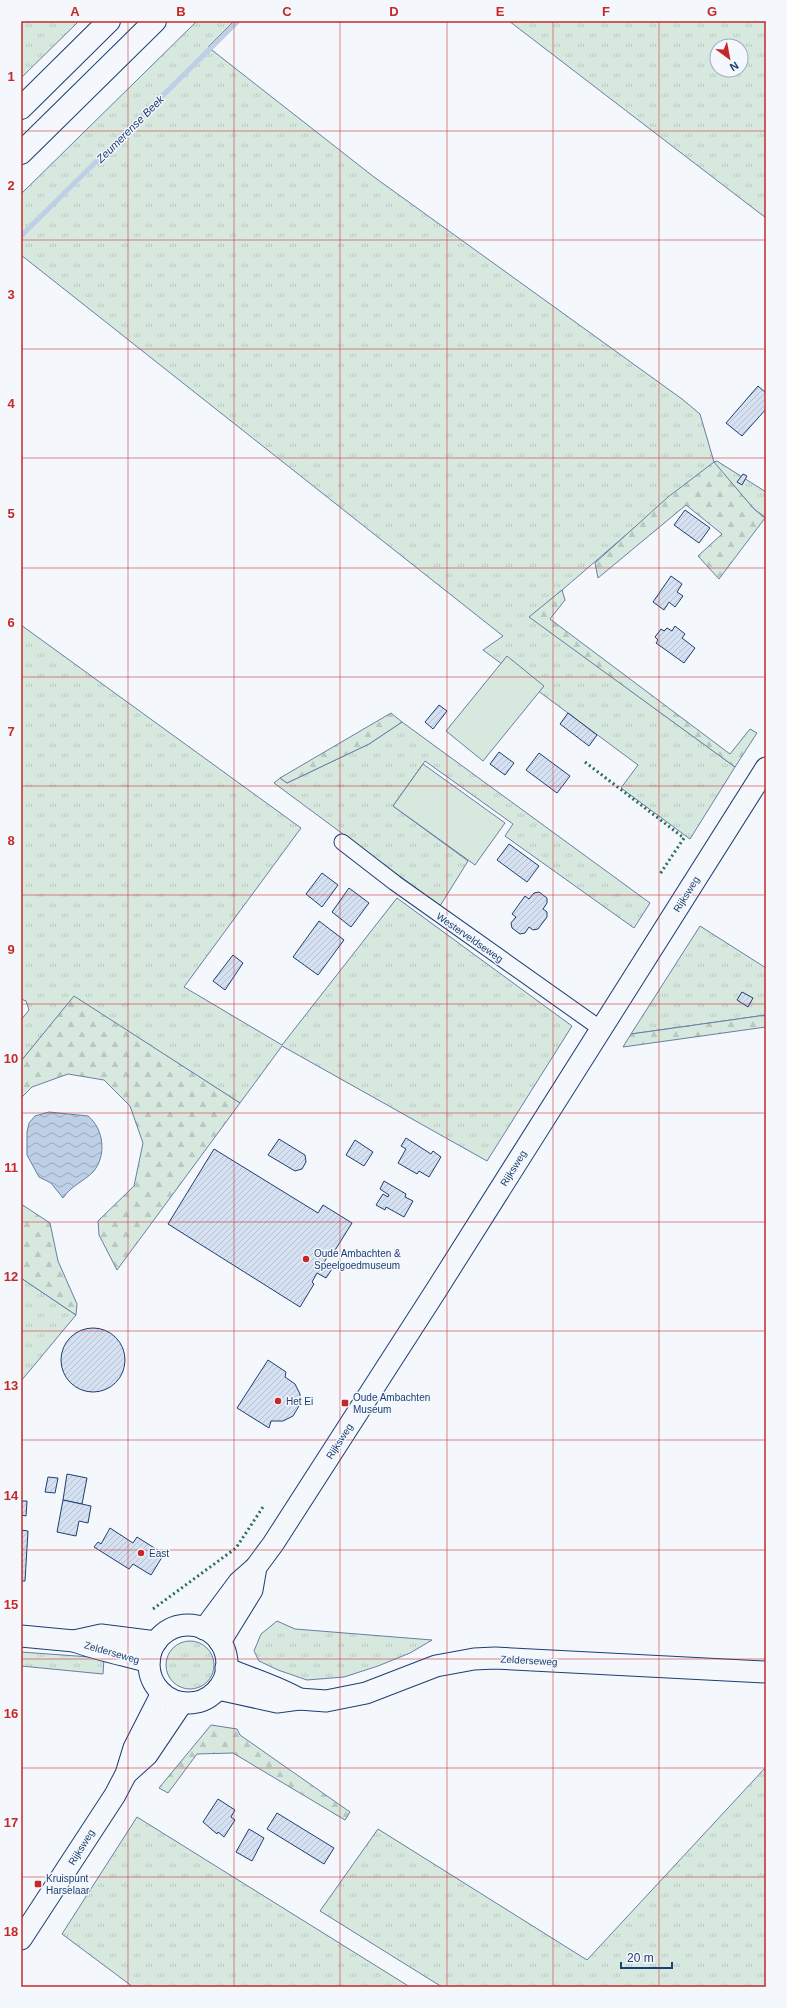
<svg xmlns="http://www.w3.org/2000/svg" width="787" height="2008" viewBox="0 0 787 2008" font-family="Arial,sans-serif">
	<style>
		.grass { fill: url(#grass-tufts); stroke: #687fa3; fill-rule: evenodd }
		.forest { fill: url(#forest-firs); stroke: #687fa3 }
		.pitch { fill: #d7e8df; stroke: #687fa3 }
		.water { fill: url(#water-waves); stroke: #687fa3 }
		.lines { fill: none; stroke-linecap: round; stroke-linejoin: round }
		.stream { stroke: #bed0e5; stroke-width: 5 }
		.building { fill: url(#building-hatch); stroke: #1d3f73 }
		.minor-casing { stroke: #1d3f73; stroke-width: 17 }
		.secondary-casing { stroke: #1d3f73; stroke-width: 23 }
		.motorway-casing { stroke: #1d3f73; stroke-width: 24 }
		.minor { stroke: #f4f7fb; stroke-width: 15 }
		.secondary { stroke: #f4f7fb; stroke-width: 21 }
		.motorway { stroke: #f4f7fb; stroke-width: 22 }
		.hedge { stroke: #2c6c60; stroke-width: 3; stroke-dasharray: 2 3; stroke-linecap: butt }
		.grid { fill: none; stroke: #c62828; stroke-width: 1; stroke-opacity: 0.55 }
		.poi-dot { fill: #c62828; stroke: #f4f7fb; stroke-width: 1.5 }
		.labels { text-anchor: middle; stroke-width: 3; stroke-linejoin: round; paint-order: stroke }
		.street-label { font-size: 10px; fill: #1d3f73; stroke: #f4f7fb }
		.poi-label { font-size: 10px; fill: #1d3f73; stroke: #f4f7fb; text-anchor: start }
		.water-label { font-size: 11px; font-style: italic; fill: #1d3f73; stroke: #f4f7fb }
		.neatline { fill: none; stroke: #c62828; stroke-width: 1.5 }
		.grid-label { font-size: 13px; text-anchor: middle; font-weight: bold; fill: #c62828 }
	</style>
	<defs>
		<pattern id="grass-tufts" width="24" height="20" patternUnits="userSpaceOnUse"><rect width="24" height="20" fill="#d7e8df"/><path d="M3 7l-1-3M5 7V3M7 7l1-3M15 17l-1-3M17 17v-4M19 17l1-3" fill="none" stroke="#b8c8c3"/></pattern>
		<pattern id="forest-firs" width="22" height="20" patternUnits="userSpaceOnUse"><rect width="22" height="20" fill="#d7e8df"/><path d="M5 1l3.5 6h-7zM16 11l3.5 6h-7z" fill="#b8c8c3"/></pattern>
		<pattern id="water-waves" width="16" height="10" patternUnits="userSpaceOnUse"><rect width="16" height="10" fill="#bed0e5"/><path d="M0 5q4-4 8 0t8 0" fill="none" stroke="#9aaabe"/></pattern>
		<pattern id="building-hatch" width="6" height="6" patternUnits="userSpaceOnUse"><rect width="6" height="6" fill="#d5e0f0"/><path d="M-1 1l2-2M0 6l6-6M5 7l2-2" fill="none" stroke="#b6c1d1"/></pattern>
	</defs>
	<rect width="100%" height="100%" fill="#f4f7fb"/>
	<g class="grass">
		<polygon points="21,21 79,21 21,78"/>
		<path d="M197,21H234L208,47L374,177L682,399L700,414L714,462L717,461L766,492V518L754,509L714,463C650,511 592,566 530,617L735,767L690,839L621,788L638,765L483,650L503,636L21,255V194Z"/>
		<path d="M509,21H766V218ZM717,46H741V70H717Z"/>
		<polygon points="21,625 301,828 184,987 282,1045 397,898 572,1026 487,1161 282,1046 240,1103 74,997 21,1061 21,1020 29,1010 26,1001 21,999"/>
		<polygon points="402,722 650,903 634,928 505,836 513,824 425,761 393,806 468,861 440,906 274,783 280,778 287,783 369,744"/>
		<polygon points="700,926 766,968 766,1015 631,1034"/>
		<polygon points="21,1278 76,1315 21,1381"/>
		<polygon points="277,1621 295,1629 432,1640 410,1653 378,1666 344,1677 307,1680 278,1670 259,1661 254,1651 261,1634"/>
		<circle cx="190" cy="1665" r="24"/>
		<polygon points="21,1652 104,1658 103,1674 21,1666"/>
		<polygon points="766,1767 766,1987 442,1987 320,1911 378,1829 587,1960"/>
		<polygon points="137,1817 410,1987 133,1987 62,1934"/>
	</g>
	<g class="forest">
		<polygon points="714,462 754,509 765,518 719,579 698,556 722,534 686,505 598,578 595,563 668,497"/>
		<polygon points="562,590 565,600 550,619 730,754 750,729 757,733 735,767 529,617"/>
		<polygon points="391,713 402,722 369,744 287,783 280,778"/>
		<polygon points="74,996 240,1103 117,1270 99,1235 98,1221 134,1186 143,1143 130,1106 104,1080 68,1074 32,1087 21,1098 21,1061"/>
		<polygon points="766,1015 766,1027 623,1047 631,1034"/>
		<polygon points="21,1204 50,1223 58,1261 77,1304 76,1315 21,1278"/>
		<polygon points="211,1725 237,1729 240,1735 350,1812 345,1820 233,1753 197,1754 168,1793 159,1788"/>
	</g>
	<g class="pitch">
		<polygon points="507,656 544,686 483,761 446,731"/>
		<polygon points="423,764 505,823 475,865 393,806"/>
	</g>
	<path class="water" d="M49,1112L88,1116C104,1129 107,1156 93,1172C83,1182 72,1185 63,1198L51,1183L39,1177L27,1155V1132L29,1123L35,1116Z"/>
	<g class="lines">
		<polyline class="stream" points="21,236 238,21"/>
	</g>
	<g class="building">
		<polygon points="758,386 766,393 766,409 742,436 726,423"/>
		<polygon points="743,474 747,476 742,485 737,482"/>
		<polygon points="685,510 710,528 699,543 674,525"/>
		<polygon points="671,576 682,584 677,592 683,596 675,607 669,602 664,610 653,602"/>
		<polygon points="675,626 685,634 682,638 695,648 684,663 656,643 658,640 655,637 661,629 664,631 667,628 672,631"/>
		<polygon points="439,705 447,711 433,729 425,722"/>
		<polygon points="568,713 597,735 589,746 560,724"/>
		<polygon points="499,752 514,763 505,775 490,764"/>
		<polygon points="539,753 570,776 557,793 526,770"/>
		<polygon points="509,844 539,866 527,882 497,860"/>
		<polygon points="322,873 338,885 322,907 306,894"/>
		<polygon points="349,888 369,903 351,927 332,912"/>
		<polygon points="539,892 547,898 547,903 543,909 547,912 547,917 538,929 533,930 529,927 525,933 520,934 512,928 511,923 516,917 512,914 525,896 529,899 534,893"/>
		<polygon points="319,921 344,940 318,975 293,957"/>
		<polygon points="233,955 243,963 225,990 213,981"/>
		<polygon points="742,992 753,998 748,1007 737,1000"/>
		<polygon points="406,1138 431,1154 433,1151 441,1157 429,1177 419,1171 417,1174 398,1163 406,1149 401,1146"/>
		<polygon points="279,1139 305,1155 306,1162 302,1169 295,1171 268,1155"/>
		<polygon points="355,1140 373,1152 364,1166 346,1155"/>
		<polygon points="214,1149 318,1213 323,1205 352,1223 332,1255 330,1253 323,1264 332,1269 326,1278 317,1273 312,1282 314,1284 300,1307 168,1224"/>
		<polygon points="384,1181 406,1194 405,1197 413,1201 404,1217 386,1207 385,1210 376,1205 383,1194 388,1197 389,1195 380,1189"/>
		<circle cx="93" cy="1360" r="32"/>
		<polygon points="268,1360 286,1372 285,1377 295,1384 300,1394 299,1406 293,1416 283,1421 271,1421 269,1428 237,1408"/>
		<polygon points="67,1474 87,1478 82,1504 63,1500"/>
		<polygon points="48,1477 58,1478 55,1493 45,1492"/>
		<polygon points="63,1500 91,1506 88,1523 79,1521 76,1536 57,1532"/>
		<polygon points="21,1501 27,1501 26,1516 21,1515"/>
		<polygon points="110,1528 133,1543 137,1537 164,1554 151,1575 133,1564 129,1569 94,1547 98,1542 101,1544"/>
		<polygon points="21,1530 28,1531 25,1581 21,1581"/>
		<polygon points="218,1799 235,1810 231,1817 235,1820 224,1837 218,1832 217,1834 203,1822"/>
		<polygon points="277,1813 334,1848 324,1864 267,1829"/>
		<polygon points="249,1829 264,1838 252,1861 236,1852"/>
	</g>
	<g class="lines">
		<defs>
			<polyline id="minor" points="342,842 395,883 601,1029"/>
			<g id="secondary">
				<circle cx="188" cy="1664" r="39"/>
				<polyline points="204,1629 239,1582 256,1567 273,1544 437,1289 766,768"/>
				<polyline points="21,1636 74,1641 101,1635 156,1642"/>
				<path d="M74,1641C99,1650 124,1655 149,1662"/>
				<polyline points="220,1642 252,1590 256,1567"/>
				<path d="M226,1668C251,1679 277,1686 299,1699"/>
				<polyline points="218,1689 277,1702 299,1699 326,1701 366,1693 436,1666 474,1659 495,1658 766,1672"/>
				<polyline points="127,1773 147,1755 182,1703"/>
				<polyline points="21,1939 115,1795 126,1774 134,1748 162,1693"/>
			</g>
			<g id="motorway">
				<polyline points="21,108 109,21"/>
				<polyline points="21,153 155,21"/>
			</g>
		</defs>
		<use href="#minor" class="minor-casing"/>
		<use href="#secondary" class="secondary-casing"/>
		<use href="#motorway" class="motorway-casing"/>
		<use href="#minor" class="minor"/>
		<use href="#secondary" class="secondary"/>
		<use href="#motorway" class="motorway"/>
		<g class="hedge">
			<polyline points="585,762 684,838 660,874"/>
			<polyline points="153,1609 236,1548 263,1507"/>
		</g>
	</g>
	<path class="grid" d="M128,21V1987M234,21V1987M340,21V1987M447,21V1987M553,21V1987M659,21V1987M21,131H766M21,240H766M21,349H766M21,458H766M21,568H766M21,677H766M21,786H766M21,895H766M21,1004H766M21,1113H766M21,1222H766M21,1331H766M21,1440H766M21,1550H766M21,1659H766M21,1768H766M21,1877H766"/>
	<g class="poi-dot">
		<circle cx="306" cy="1259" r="4"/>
		<circle cx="278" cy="1401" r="4"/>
		<rect x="341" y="1399" width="8" height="8" rx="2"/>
		<circle cx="141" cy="1553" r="4"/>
		<rect x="34" y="1880" width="8" height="8" rx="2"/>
	</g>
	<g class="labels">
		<g class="street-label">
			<text transform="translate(686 894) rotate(-58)" y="4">Rijksweg</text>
			<text transform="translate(470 937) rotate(35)" y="4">Westerveldseweg</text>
			<text transform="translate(513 1168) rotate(-58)" y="4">Rijksweg</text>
			<text transform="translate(339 1441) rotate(-57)" y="4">Rijksweg</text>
			<text transform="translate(112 1652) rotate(16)" y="4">Zelderseweg</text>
			<text transform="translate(529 1660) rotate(3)" y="4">Zelderseweg</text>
			<text transform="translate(81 1847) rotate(-58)" y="4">Rijksweg</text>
		</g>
		<g class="poi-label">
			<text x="314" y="1257">Oude Ambachten &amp;<tspan x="314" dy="12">Speelgoedmuseum</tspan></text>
			<text x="353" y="1401">Oude Ambachten<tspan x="353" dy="12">Museum</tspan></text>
			<text x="286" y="1405">Het Ei</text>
			<text x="149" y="1557">East</text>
			<text x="46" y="1882">Kruispunt<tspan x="46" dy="12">Harselaar</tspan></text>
		</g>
		<g class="water-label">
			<text transform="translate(130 129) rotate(-45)" y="4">Zeumerense Beek</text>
		</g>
	</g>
	<rect width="787" height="2008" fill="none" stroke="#f4f7fb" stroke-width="44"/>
	<g transform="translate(729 58) rotate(148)"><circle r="19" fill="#f4f7fb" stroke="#9eadc5"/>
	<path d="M0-3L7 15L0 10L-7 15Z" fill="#c62828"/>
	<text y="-6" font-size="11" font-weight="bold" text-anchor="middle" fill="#1d3f73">N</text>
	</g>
	<path d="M621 1962v6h51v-6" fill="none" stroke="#1d3f73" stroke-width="2"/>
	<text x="627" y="1962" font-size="12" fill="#1d3f73" stroke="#f4f7fb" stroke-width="3" paint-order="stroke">20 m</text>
	<rect x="22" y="22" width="743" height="1964" class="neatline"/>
	<g class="grid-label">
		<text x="75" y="16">A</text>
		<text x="181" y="16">B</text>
		<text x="287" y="16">C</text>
		<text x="394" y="16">D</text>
		<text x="500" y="16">E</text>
		<text x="606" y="16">F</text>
		<text x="712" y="16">G</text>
		<text x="11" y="81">1</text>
		<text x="11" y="190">2</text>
		<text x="11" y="299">3</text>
		<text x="11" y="408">4</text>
		<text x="11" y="518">5</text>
		<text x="11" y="627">6</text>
		<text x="11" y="736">7</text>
		<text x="11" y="845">8</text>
		<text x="11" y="954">9</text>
		<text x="11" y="1063">10</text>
		<text x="11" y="1172">11</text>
		<text x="11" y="1281">12</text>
		<text x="11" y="1390">13</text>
		<text x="11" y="1500">14</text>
		<text x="11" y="1609">15</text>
		<text x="11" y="1718">16</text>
		<text x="11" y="1827">17</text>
		<text x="11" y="1936">18</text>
	</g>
</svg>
